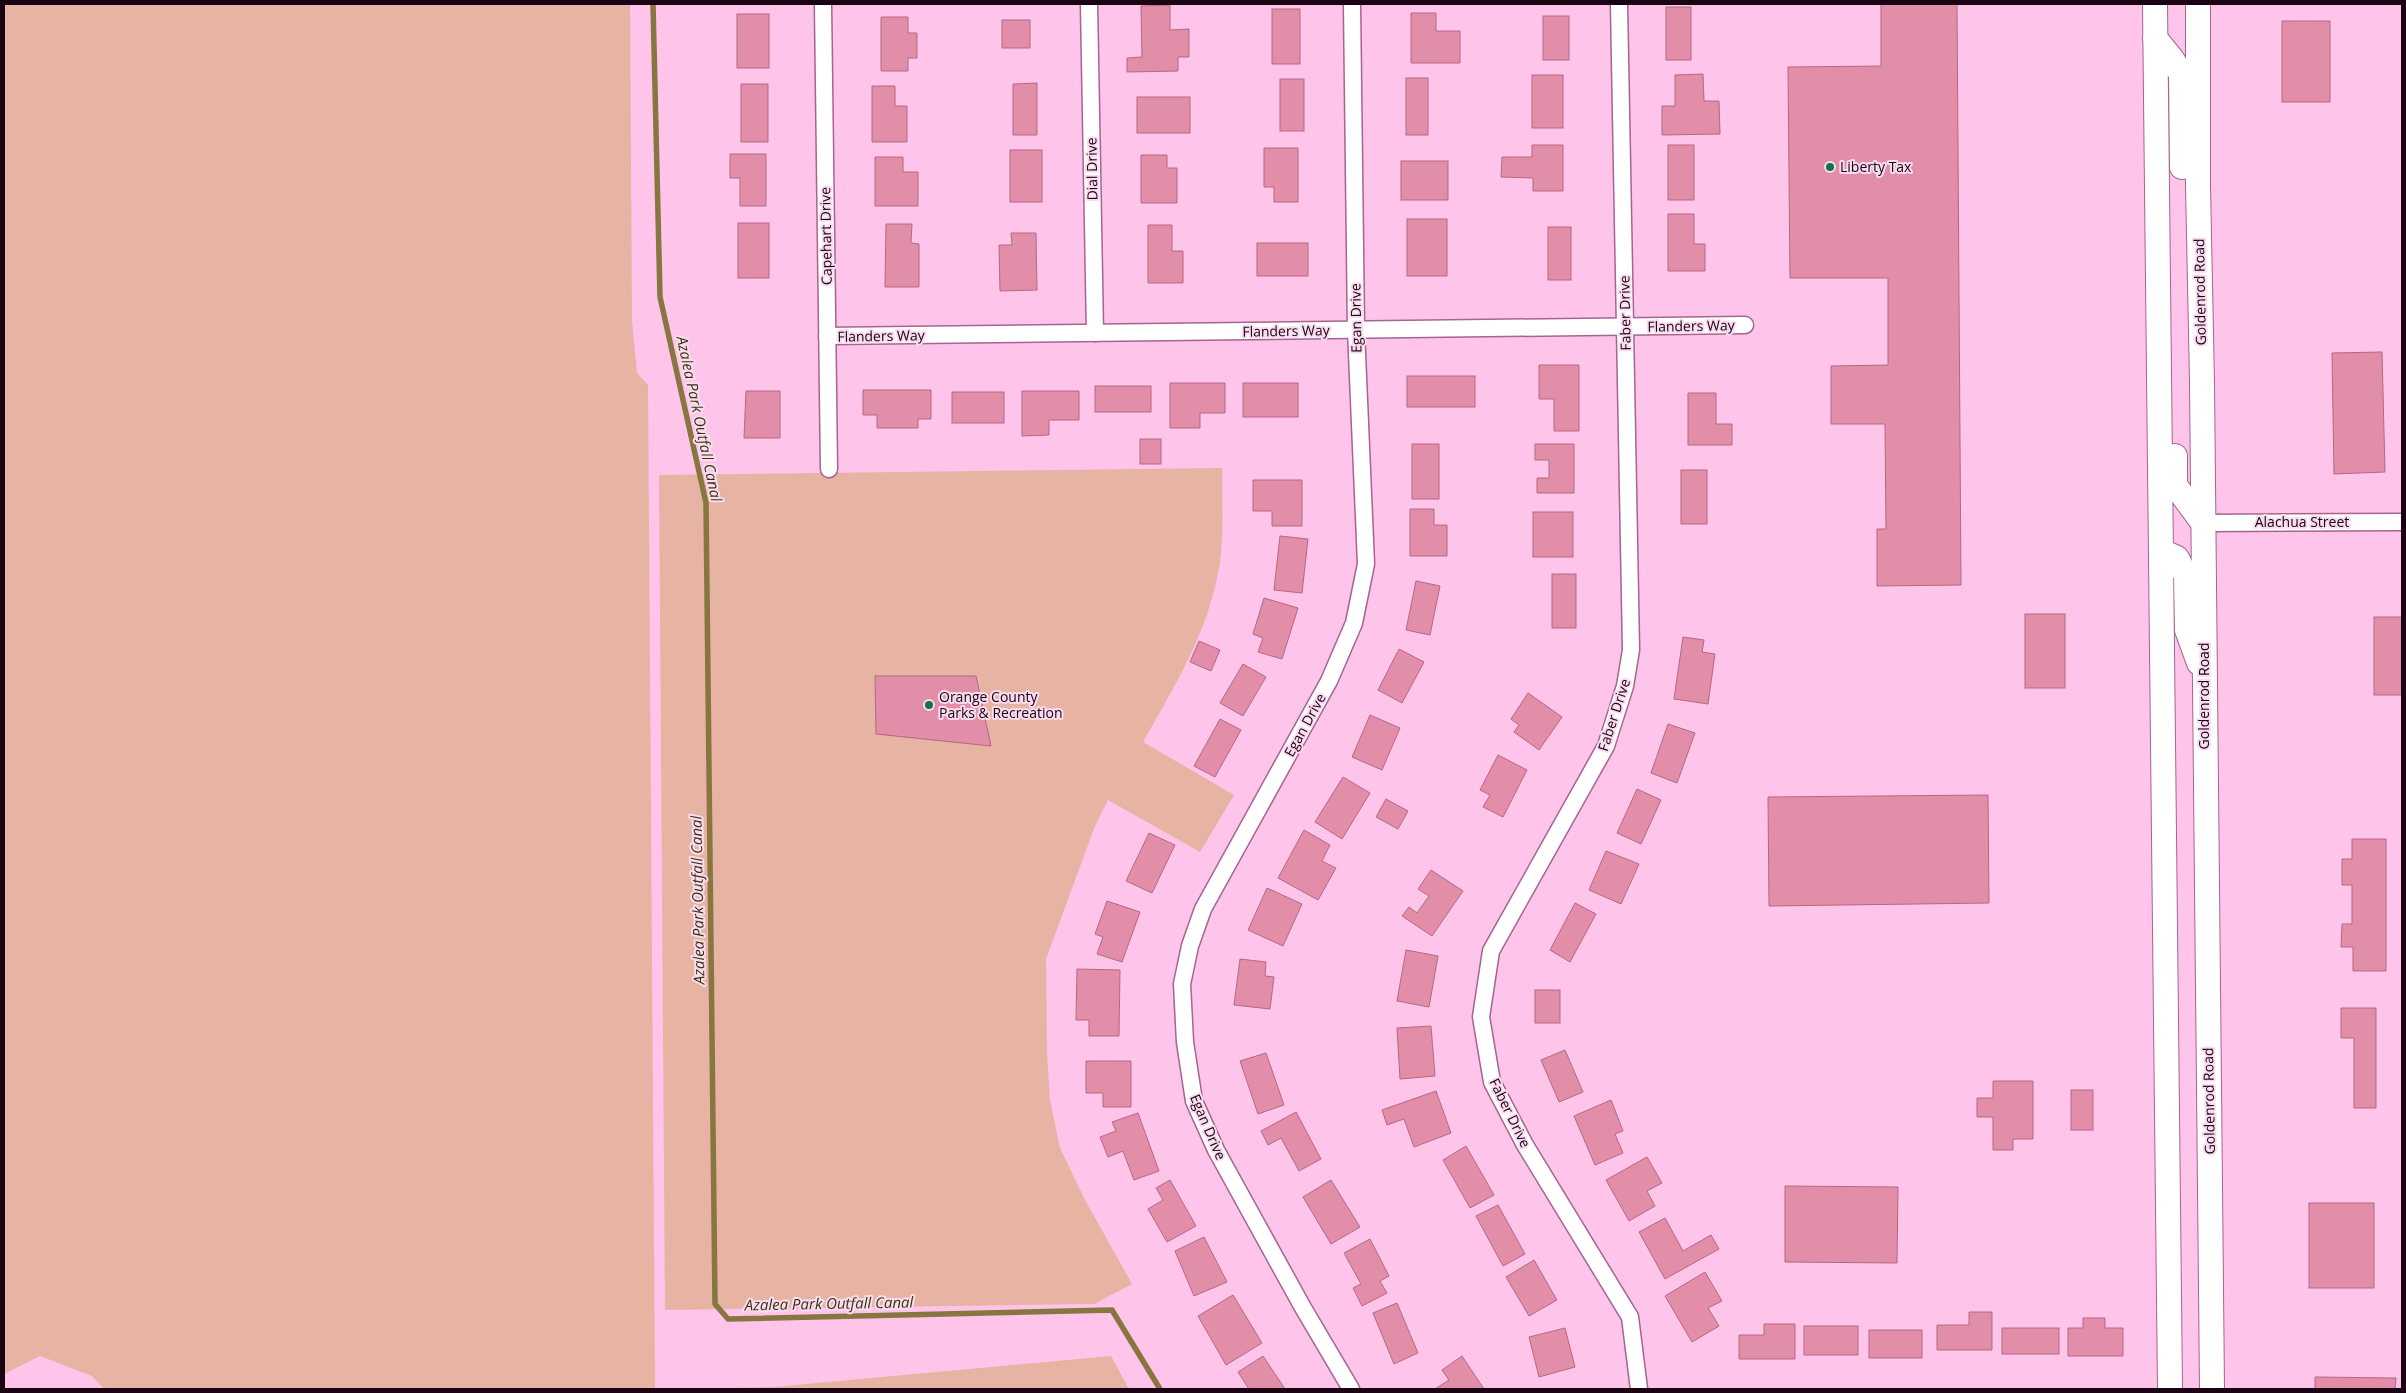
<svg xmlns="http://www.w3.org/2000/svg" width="2406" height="1393" viewBox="0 0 2406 1393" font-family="'Open Sans',sans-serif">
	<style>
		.green { fill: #e7b3a2 }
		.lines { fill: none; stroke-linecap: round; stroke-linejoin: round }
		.stream { stroke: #877640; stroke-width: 5.5 }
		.building { fill: #e28ea9; stroke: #b56882 }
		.street-casing { stroke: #a56491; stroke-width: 19 }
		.secondary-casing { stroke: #a56491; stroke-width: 26 }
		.street { stroke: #fff; stroke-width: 16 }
		.secondary { stroke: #fff; stroke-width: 24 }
		.poi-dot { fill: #0f734b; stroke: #f9dcef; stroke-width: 2 }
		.labels { text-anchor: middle; stroke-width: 4; stroke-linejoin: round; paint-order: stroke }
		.poi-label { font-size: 14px; fill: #1a0313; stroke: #f9dcef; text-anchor: start }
		.street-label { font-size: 14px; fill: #1a0313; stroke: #f9dcef }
		.water-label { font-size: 15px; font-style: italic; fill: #39320d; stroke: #f9dcef }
	</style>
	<rect width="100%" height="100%" fill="#fec4ea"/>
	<g class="green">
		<polygon points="4,4 630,4 632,321 637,373 648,385 655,1389 104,1389 92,1376 40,1356 4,1374"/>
		<path d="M1222,468C1222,506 1225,545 1216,583C1203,640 1172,691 1143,742L1234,795L1200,852L1108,800L1095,826L1046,959L1047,1054L1050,1100L1060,1148L1085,1200L1132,1284L1094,1304L665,1310L659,475Z"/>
		<polygon points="1111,1356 1129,1389 685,1389 774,1387"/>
	</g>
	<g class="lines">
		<polyline class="stream" points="653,4 660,297 706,503 715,1304 728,1319 1112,1310 1160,1389"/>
	</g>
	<g class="building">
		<polygon points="1881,4 1957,4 1961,585 1877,586 1877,529 1886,529 1885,424 1831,424 1831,366 1888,365 1888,278 1790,278 1788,67 1881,66"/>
		<polygon points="1170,5 1170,30 1189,29 1189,57 1178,57 1178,71 1127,72 1127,58 1142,57 1141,6"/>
		<rect x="1666" y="7" width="25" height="53"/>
		<rect x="1272" y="9" width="28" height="55"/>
		<polygon points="1411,13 1436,13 1436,31 1460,31 1460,63 1411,63"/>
		<rect x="737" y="14" width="32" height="54"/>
		<rect x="1543" y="16" width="26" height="44"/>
		<polygon points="881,17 908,17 908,33 917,33 917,58 908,58 908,71 881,71"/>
		<rect x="1002" y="20" width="28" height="28"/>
		<rect x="2282" y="21" width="48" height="81"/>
		<polygon points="1703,74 1704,101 1719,101 1720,134 1662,135 1662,106 1675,106 1675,75"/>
		<rect x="1532" y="75" width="31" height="53"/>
		<rect x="1406" y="78" width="22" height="57"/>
		<rect x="1280" y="79" width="24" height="52"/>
		<polygon points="1037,83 1037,135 1013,135 1013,84"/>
		<rect x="741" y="84" width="27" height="58"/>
		<polygon points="872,86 895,86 895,106 907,106 907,142 872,142"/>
		<rect x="1137" y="97" width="53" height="36"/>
		<polygon points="1532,145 1563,145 1563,191 1533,191 1533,178 1501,177 1502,157 1532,157"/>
		<rect x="1668" y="145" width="26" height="55"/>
		<polygon points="1264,148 1298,148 1298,202 1274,202 1274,187 1264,187"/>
		<rect x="1010" y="150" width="32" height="52"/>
		<polygon points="730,154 766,154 766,206 740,206 740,178 730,178"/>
		<polygon points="1141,155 1167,155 1167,168 1177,168 1177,203 1141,203"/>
		<polygon points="875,157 903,157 903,172 918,172 918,206 875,206"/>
		<rect x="1401" y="161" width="47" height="39"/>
		<polygon points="1668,214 1694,214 1694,244 1705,244 1705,271 1668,271"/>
		<rect x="1407" y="219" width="40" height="57"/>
		<rect x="738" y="223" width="31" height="55"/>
		<polygon points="886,224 912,224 911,243 919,244 919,287 885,287"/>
		<polygon points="1148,225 1172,225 1172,251 1183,251 1183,283 1148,283"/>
		<rect x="1548" y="227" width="23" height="53"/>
		<polygon points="1011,233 1036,233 1037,290 1000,291 999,245 1012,245"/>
		<rect x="1257" y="243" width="51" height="33"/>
		<polygon points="2382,352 2385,472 2334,474 2332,353"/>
		<polygon points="1539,365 1579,365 1579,431 1554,431 1554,399 1539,399"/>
		<rect x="1407" y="376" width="68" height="31"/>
		<polygon points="1170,383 1225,383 1225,413 1200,413 1200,428 1170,428"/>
		<rect x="1243" y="383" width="55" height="34"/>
		<rect x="1095" y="386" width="56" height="26"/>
		<polygon points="863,390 931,390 931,419 918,419 918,428 877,428 877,415 863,415"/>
		<polygon points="746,391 780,391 780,438 744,438"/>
		<polygon points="1022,391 1079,391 1079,420 1049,420 1049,435 1022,436"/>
		<rect x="952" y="392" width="52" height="31"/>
		<polygon points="1688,393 1716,393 1716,424 1732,424 1732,445 1688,445"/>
		<rect x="1140" y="439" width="21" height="25"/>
		<rect x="1412" y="444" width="27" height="55"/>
		<polygon points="1535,444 1574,444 1574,493 1537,493 1537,478 1549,478 1549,460 1535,460"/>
		<rect x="1681" y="470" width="26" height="54"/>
		<polygon points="1253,480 1302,480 1302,526 1272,526 1272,511 1253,511"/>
		<polygon points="1410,509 1434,509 1434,525 1447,525 1447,556 1410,556"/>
		<rect x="1533" y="512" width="40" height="45"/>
		<polygon points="1280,536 1308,539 1302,593 1274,590"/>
		<rect x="1552" y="574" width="24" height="54"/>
		<polygon points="1416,581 1440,586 1430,635 1406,630"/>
		<polygon points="1264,598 1298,608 1282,659 1258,652 1263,638 1253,634"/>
		<rect x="2025" y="614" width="40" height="74"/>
		<rect x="2374" y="617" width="28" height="78"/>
		<polygon points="1683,637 1704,640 1702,652 1715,654 1708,704 1674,699"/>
		<polygon points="1199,641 1220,650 1211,671 1190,662"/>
		<polygon points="1399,649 1424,662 1402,703 1378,690"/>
		<polygon points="1243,664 1266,677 1243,716 1220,703"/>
		<polygon points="875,676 976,676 991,746 876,734"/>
		<polygon points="1528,693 1562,717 1539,750 1514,732 1519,725 1511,719"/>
		<polygon points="1370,715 1400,728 1382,770 1352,757"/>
		<polygon points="1220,719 1241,730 1215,777 1194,766"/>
		<polygon points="1668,724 1695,733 1677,783 1651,773"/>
		<polygon points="1498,755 1527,770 1503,817 1483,807 1490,795 1480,790"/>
		<polygon points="1343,777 1370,793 1342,839 1315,822"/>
		<polygon points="1637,789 1661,800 1641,844 1617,833"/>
		<polygon points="1988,795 1989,903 1769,906 1768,797"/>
		<polygon points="1386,799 1408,811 1398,829 1376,817"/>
		<polygon points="1304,830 1330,845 1322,861 1336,868 1318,900 1278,878"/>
		<polygon points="1149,833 1175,845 1152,893 1126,881"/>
		<polygon points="2352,839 2386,839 2386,971 2353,971 2353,947 2341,947 2342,924 2352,924 2352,885 2342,885 2342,859 2352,859"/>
		<polygon points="1606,851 1639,864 1621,904 1589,890"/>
		<polygon points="1431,870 1463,891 1432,936 1402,916 1409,907 1417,913 1429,896 1418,889"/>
		<polygon points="1267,888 1302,904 1283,946 1248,930"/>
		<polygon points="1107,901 1140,912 1122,962 1097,954 1103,937 1095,934"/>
		<polygon points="1575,903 1596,914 1570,962 1550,950"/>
		<polygon points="1406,950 1438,956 1429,1007 1397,1001"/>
		<polygon points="1240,959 1266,962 1265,976 1274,977 1270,1009 1234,1005"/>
		<polygon points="1077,969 1120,970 1119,1036 1089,1036 1089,1020 1076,1020"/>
		<rect x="1535" y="990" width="25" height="33"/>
		<polygon points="2341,1008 2376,1008 2376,1108 2354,1108 2354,1038 2341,1038"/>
		<polygon points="1431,1026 1435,1076 1400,1079 1397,1028"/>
		<polygon points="1565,1050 1583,1092 1559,1102 1541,1060"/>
		<polygon points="1266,1053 1284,1105 1258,1114 1240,1061"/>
		<polygon points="1086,1061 1131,1061 1131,1107 1103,1107 1103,1093 1086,1093"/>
		<polygon points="1993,1081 2033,1081 2033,1139 2013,1139 2013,1150 1993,1150 1993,1117 1977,1117 1977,1098 1993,1098"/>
		<rect x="2071" y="1090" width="22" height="40"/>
		<polygon points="1436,1091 1451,1133 1414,1147 1404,1119 1387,1125 1382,1110"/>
		<polygon points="1611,1100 1623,1131 1615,1134 1623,1153 1595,1165 1574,1116"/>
		<polygon points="1296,1112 1321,1159 1299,1171 1281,1138 1268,1145 1261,1131"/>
		<polygon points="1138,1113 1159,1171 1134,1180 1123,1151 1108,1157 1100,1137 1116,1131 1112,1122"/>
		<polygon points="1466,1146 1494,1195 1470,1208 1443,1160"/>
		<polygon points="1647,1157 1662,1183 1647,1191 1655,1206 1629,1221 1606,1180"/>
		<polygon points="1170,1180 1196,1226 1167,1242 1148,1209 1163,1200 1156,1188"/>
		<polygon points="1331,1180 1360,1227 1331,1244 1303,1197"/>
		<polygon points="1785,1186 1898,1187 1897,1263 1785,1262"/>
		<rect x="2309" y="1203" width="65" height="85"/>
		<polygon points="1498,1205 1525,1254 1503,1266 1476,1216"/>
		<polygon points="1665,1218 1683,1251 1711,1235 1719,1249 1665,1279 1639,1232"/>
		<polygon points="1204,1237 1227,1282 1194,1296 1175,1251"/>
		<polygon points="1370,1239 1389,1276 1380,1281 1387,1293 1362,1306 1353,1288 1361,1284 1344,1253"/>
		<polygon points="1534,1260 1557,1300 1529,1316 1506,1277"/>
		<polygon points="1705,1272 1722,1301 1708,1308 1719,1326 1692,1342 1665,1296"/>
		<polygon points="1233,1295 1262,1343 1226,1365 1198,1316"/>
		<polygon points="1397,1303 1418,1353 1394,1364 1373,1313"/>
		<polygon points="1969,1312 1992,1312 1992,1350 1937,1350 1937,1325 1969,1325"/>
		<polygon points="2083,1318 2105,1318 2105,1328 2123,1328 2123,1356 2068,1356 2068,1328 2083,1328"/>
		<polygon points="1764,1324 1795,1324 1795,1359 1739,1359 1739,1335 1764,1335"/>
		<rect x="1804" y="1326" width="54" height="29"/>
		<polygon points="1565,1328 1575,1367 1539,1377 1529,1337"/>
		<rect x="2002" y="1328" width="57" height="26"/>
		<rect x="1869" y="1330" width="53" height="28"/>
		<polygon points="1263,1356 1285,1389 1249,1389 1238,1372"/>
		<polygon points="1462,1356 1484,1389 1435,1389 1449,1380 1442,1370"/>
		<polygon points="2315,1377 2396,1378 2395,1389 2315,1389"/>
	</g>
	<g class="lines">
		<defs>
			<g id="street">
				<polyline points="823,4 829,469"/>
				<polyline points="1089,4 1095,333"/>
				<polyline points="1619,4 1631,650 1625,686 1606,746 1491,951 1481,1017 1492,1082 1525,1145 1630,1317 1639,1389"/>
				<polyline points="827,336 1745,325"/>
				<polyline points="2203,523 2402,522"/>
				<polyline points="1351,1389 1302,1306 1216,1150 1194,1101 1185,1042 1182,984 1190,946 1203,909 1329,681 1354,623 1366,564 1356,330 1352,4"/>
			</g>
			<g id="secondary">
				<polyline points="2155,4 2170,1389"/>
				<polyline points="2198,4 2198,185 2202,383 2212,1389"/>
				<polyline points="2155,38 2172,59 2181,74 2182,167"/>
				<polyline points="2175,456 2175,485 2203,523"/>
				<polyline points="2161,551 2177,558 2186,576 2187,630 2199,663"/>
			</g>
		</defs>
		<use href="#street" class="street-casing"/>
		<use href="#secondary" class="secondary-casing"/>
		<use href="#street" class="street"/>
		<use href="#secondary" class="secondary"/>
	</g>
	<g class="poi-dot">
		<circle cx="1830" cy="167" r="5"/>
		<circle cx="929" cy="705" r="5"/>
	</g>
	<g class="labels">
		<g class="poi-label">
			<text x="1840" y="172">Liberty Tax</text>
			<text x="939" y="702">Orange County<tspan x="939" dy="16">Parks &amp; Recreation</tspan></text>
		</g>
		<g class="street-label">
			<text transform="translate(1092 169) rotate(-91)" y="5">Dial Drive</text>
			<text transform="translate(826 236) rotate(-91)" y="5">Capehart Drive</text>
			<text transform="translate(2200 292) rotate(-91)" y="5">Goldenrod Road</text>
			<text transform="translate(1625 313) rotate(-91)" y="5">Faber Drive</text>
			<text transform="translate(1356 318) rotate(-91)" y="5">Egan Drive</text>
			<text transform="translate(1691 326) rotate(-1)" y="5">Flanders Way</text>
			<text transform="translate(1286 331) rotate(-1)" y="5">Flanders Way</text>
			<text transform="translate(881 336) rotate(-1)" y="5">Flanders Way</text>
			<text x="2302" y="527">Alachua Street</text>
			<text transform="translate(2204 696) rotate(-90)" y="5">Goldenrod Road</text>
			<text transform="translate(1614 715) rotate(-72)" y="5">Faber Drive</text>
			<text transform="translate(1305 725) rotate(-61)" y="5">Egan Drive</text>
			<text transform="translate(2209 1101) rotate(-91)" y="5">Goldenrod Road</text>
			<text transform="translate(1510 1113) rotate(64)" y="5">Faber Drive</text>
			<text transform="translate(1208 1127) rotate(67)" y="5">Egan Drive</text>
		</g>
		<g class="water-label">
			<text transform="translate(699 419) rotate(78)" y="5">Azalea Park Outfall Canal</text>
			<text transform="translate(698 900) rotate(-91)" y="5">Azalea Park Outfall Canal</text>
			<text transform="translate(829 1304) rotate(-1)" y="5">Azalea Park Outfall Canal</text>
		</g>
	</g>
	<rect width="2406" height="1393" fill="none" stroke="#1a0313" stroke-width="10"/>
</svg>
